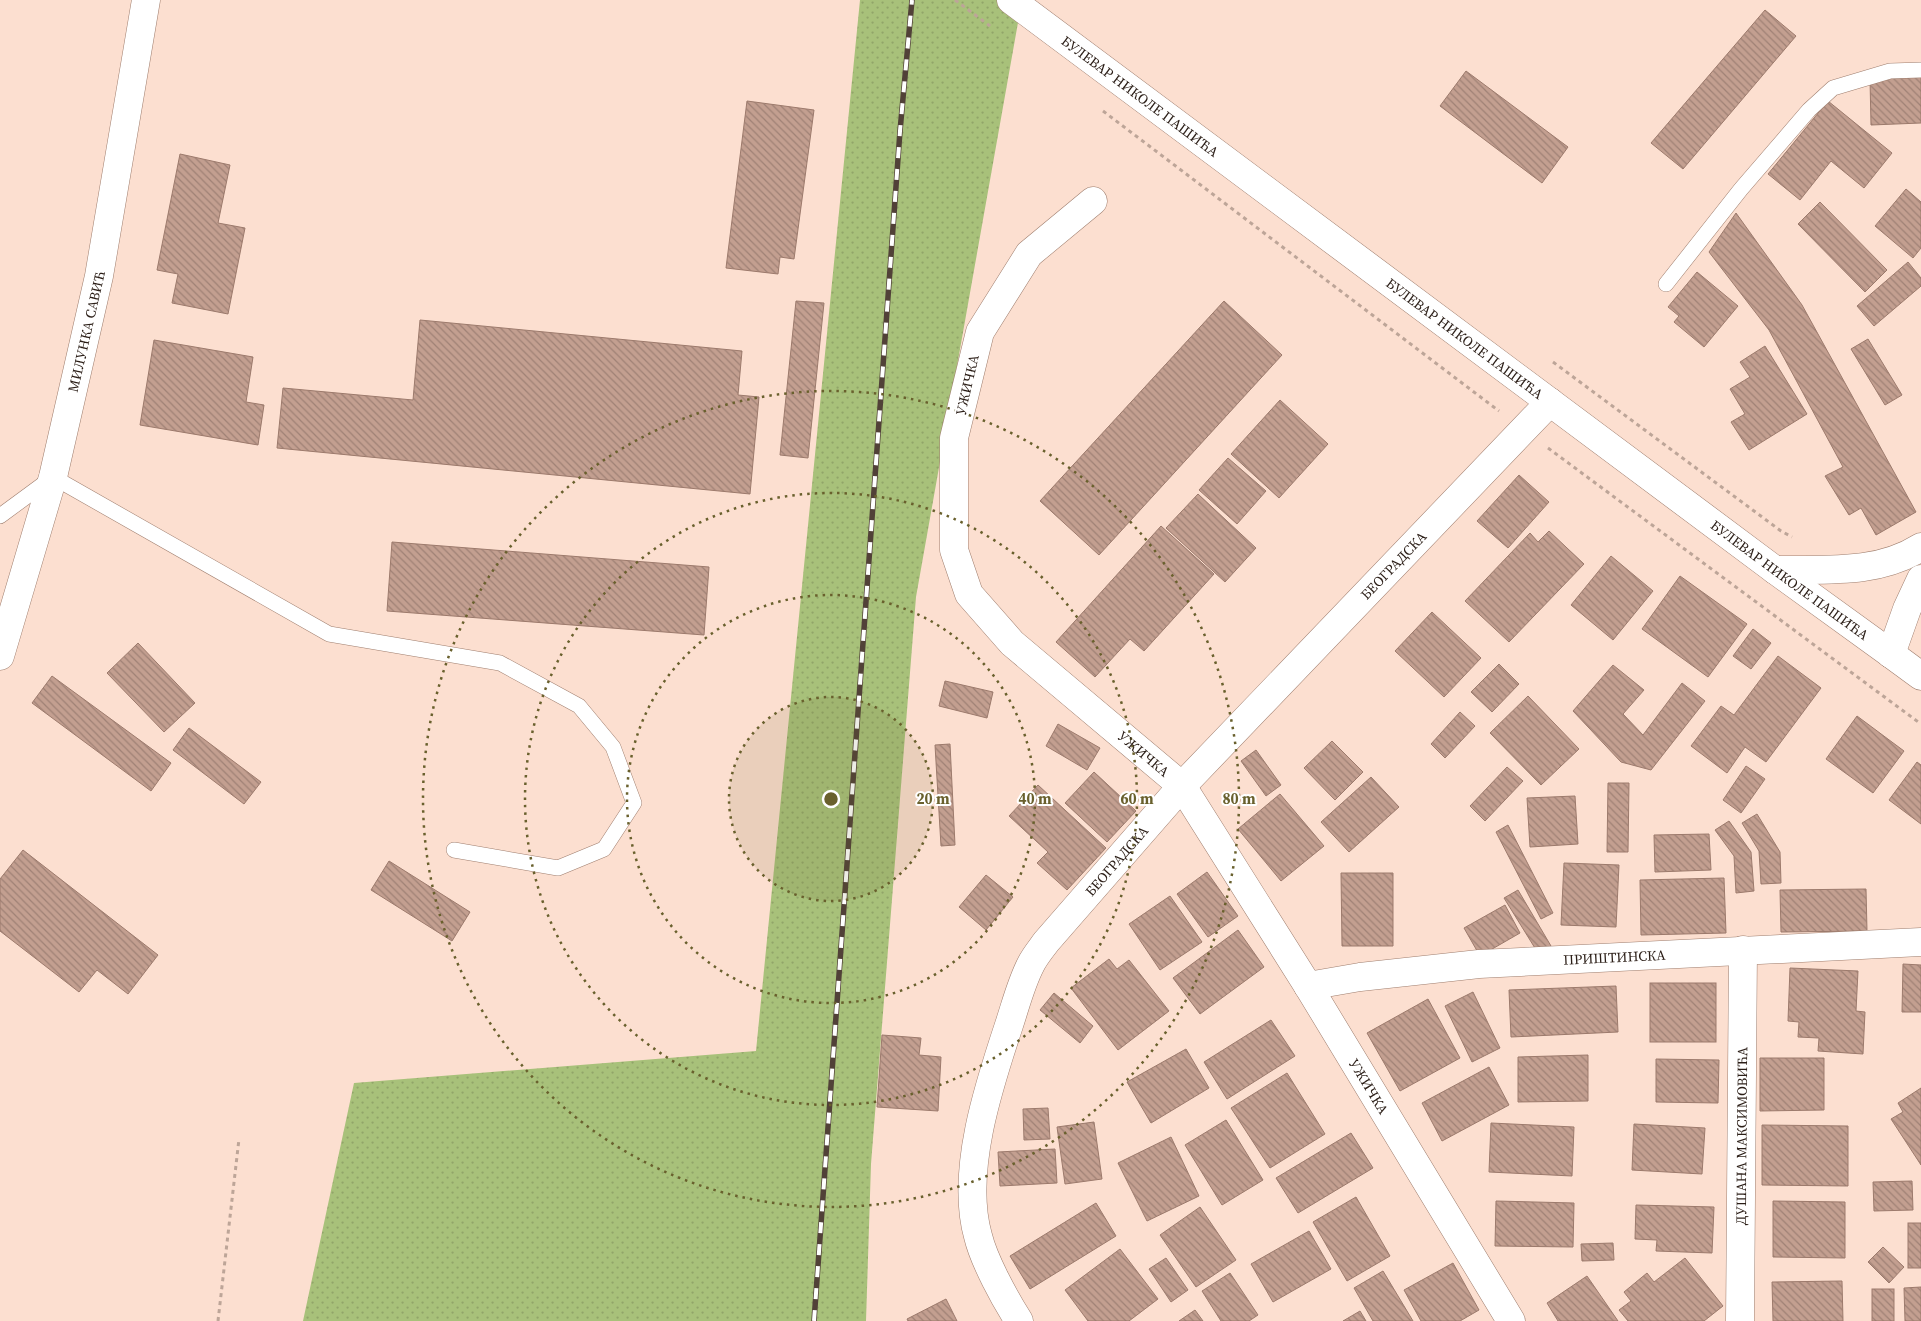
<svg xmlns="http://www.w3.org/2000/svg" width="1921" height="1321" viewBox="0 0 1921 1321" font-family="'Source Serif 4',serif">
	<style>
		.grass { fill: url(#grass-dots) }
		.building { fill: url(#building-back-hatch); stroke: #9c7a6c }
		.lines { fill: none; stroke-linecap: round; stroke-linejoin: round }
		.service-casing { stroke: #9f7e6e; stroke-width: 16 }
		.minor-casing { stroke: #9f7e6e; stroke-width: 29 }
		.tertiary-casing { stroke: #9f7e6e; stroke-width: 29 }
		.secondary-casing { stroke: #9f7e6e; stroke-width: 29 }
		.path { stroke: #bda598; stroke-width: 3; stroke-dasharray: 4 4; stroke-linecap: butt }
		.service { stroke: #fff; stroke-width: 15 }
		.minor { stroke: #fff; stroke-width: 28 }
		.tertiary { stroke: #fff; stroke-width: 28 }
		.secondary { stroke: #fff; stroke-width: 28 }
		.rail-casing { stroke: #514138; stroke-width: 5.5 }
		.rail { stroke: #fff; stroke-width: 4; stroke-dasharray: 11; stroke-linecap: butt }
		.ring { fill: none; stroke: #69602d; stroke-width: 2.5; stroke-dasharray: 2.5 5 }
		.labels { text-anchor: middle; stroke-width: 4; stroke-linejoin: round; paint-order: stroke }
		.street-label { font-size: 14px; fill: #2b1e17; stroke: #fff }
		.centre { fill: #69602d; stroke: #fff; stroke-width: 2.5 }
		.ring-label { font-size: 15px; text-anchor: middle; font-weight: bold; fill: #69602d; stroke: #fff; stroke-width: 4; stroke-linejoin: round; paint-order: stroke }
	</style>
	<defs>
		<pattern id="grass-dots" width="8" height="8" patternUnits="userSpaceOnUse" patternTransform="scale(1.25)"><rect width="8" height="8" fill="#a8c17a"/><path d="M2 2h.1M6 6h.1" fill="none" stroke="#91a569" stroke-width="1.8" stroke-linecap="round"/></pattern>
		<pattern id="building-back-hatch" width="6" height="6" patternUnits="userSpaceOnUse" patternTransform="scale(1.25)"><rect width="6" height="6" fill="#c39f90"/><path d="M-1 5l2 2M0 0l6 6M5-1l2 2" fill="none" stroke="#9f8175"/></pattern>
	</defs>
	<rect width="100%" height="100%" fill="#fcdfd0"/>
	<polygon class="grass" points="860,0 1022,0 916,597 871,1164 866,1321 303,1321 354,1083 756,1051"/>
	<g class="building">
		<polygon points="1765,10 1796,36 1683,169 1651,143"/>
		<polygon points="1466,71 1568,147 1542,183 1440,106"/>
		<polygon points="1921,77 1921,123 1871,125 1870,79"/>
		<polygon points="747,101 814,110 794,259 780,257 778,274 726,268"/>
		<polygon points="1828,101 1892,153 1864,188 1831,161 1800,200 1768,174"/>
		<polygon points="180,154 230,165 218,223 245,228 228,314 172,303 178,274 157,270"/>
		<polygon points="1906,189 1921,202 1921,248 1913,258 1875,226"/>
		<polygon points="1820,202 1887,270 1865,292 1798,224"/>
		<polygon points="1736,213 1802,305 1916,512 1876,535 1861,508 1849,515 1825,476 1843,467 1769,330 1709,252"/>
		<polygon points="1908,262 1921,278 1921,286 1874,326 1857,306"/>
		<polygon points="1697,272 1738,306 1704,347 1674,322 1679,316 1668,307"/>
		<polygon points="796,301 824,303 808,458 780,455"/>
		<polygon points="1224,301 1282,355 1099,555 1040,501"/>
		<polygon points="420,320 742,351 738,395 759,397 750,494 277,448 283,388 413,400"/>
		<polygon points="1868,339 1902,395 1885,405 1851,349"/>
		<polygon points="154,340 253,357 246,402 264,405 258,445 140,425"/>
		<polygon points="1765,346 1807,414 1749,450 1731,422 1745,414 1730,389 1750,377 1740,362"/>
		<polygon points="1280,400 1328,444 1279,498 1231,454"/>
		<polygon points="1228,458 1266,491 1237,524 1199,490"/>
		<polygon points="1519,475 1549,502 1508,548 1477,521"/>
		<polygon points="1198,494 1256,548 1225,582 1166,528"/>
		<polygon points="1161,526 1214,574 1144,651 1130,639 1095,677 1056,642"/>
		<polygon points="1549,531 1584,564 1509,642 1465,601 1530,533 1538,542"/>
		<polygon points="392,542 709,567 704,635 387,611"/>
		<polygon points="1611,556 1653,591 1613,640 1571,605"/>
		<polygon points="1680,576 1747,624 1708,677 1642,629"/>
		<polygon points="1432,612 1481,658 1444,697 1395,651"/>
		<polygon points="1753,629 1771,643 1751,669 1733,656"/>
		<polygon points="138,643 195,703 164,732 107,673"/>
		<polygon points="1778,656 1821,688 1766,762 1745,747 1727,773 1691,746 1721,706 1734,715"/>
		<polygon points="1499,664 1519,684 1492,712 1471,692"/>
		<polygon points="1613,665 1644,690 1623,714 1643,735 1682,683 1705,701 1651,770 1621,762 1573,711"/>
		<polygon points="52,676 171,763 151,791 32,703"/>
		<polygon points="945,681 993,692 987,718 939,706"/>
		<polygon points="1528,696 1579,749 1541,785 1490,733"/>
		<polygon points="1460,712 1475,726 1445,758 1431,744"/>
		<polygon points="1857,716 1904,751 1873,793 1826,759"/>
		<polygon points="1058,724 1100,748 1087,770 1046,746"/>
		<polygon points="189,728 261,782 244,804 173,750"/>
		<polygon points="1332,741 1363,772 1335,800 1304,768"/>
		<polygon points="950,744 955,845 941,846 935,745"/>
		<polygon points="1256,750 1281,785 1266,796 1241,761"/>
		<polygon points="1917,762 1921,765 1921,824 1889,800"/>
		<polygon points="1746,766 1765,779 1741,813 1723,800"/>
		<polygon points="1507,767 1523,781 1485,821 1470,806"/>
		<polygon points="1094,772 1136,811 1107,842 1065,803"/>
		<polygon points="1371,777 1399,807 1349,852 1321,822"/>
		<polygon points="1608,783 1629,783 1628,852 1607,852"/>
		<polygon points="1038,785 1106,848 1067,890 1037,863 1048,852 1009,816"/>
		<polygon points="1280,794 1324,846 1281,881 1238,829"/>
		<polygon points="1575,796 1578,844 1530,847 1527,798"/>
		<polygon points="1757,814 1780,852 1781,883 1761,884 1759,851 1742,823"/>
		<polygon points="1729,821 1751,852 1754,891 1736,893 1734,856 1715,830"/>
		<polygon points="1508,825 1553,913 1541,919 1496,832"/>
		<polygon points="1709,834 1711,870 1655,872 1654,835"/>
		<polygon points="23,850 158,955 128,994 97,970 79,992 0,931 0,879"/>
		<polygon points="389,861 470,912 452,941 371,890"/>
		<polygon points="1564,863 1619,865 1616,927 1561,925"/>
		<polygon points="1207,872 1238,916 1208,937 1177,894"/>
		<polygon points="1341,873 1393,873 1393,946 1342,946"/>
		<polygon points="986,875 1013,897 986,930 959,907"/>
		<polygon points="1724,878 1726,933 1641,935 1640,880"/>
		<polygon points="1866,889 1867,931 1781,932 1780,890"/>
		<polygon points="1518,890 1551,946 1538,953 1504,898"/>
		<polygon points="1170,896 1202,942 1160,970 1129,924"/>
		<polygon points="1505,905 1520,933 1480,956 1464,928"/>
		<polygon points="1238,930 1264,967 1200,1014 1173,978"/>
		<polygon points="1109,959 1117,969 1129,960 1169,1011 1118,1050 1071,988"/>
		<polygon points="1903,964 1921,965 1921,1012 1902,1012"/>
		<polygon points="1790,968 1858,971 1856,1011 1865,1012 1863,1054 1818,1051 1819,1038 1798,1037 1799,1022 1788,1021"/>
		<rect x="1650" y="983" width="66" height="59"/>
		<polygon points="1616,986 1618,1032 1511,1037 1509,990"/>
		<polygon points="1473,992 1500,1048 1472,1062 1445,1006"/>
		<polygon points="1054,993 1093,1026 1080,1043 1040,1010"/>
		<polygon points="1428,999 1460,1058 1400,1091 1367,1033"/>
		<polygon points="1271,1020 1295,1056 1227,1099 1204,1062"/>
		<polygon points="882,1035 921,1038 919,1055 941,1057 938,1111 877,1107"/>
		<polygon points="1186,1049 1209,1088 1151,1123 1127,1082"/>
		<polygon points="1588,1055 1588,1101 1518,1102 1518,1057"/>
		<polygon points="1760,1058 1824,1058 1824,1110 1760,1111"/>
		<polygon points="1656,1059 1719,1060 1718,1103 1656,1102"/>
		<polygon points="1489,1067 1509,1105 1442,1141 1422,1103"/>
		<polygon points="1287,1073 1325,1134 1270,1168 1231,1108"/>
		<polygon points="1921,1088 1921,1165 1891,1119 1903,1112 1898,1103"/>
		<polygon points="1048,1108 1050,1139 1024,1140 1023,1109"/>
		<polygon points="1226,1120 1263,1180 1222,1205 1185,1145"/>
		<polygon points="1094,1122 1102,1179 1065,1184 1057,1127"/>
		<polygon points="1491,1123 1574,1127 1572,1176 1489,1172"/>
		<polygon points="1634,1124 1705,1128 1702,1174 1632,1170"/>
		<polygon points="1762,1125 1848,1126 1848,1186 1762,1185"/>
		<polygon points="1351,1133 1373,1168 1298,1213 1276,1178"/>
		<polygon points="1171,1137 1199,1196 1147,1221 1118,1163"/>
		<polygon points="1055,1149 1057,1183 1000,1186 998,1152"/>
		<polygon points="1912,1181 1913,1210 1874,1211 1873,1182"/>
		<polygon points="1356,1197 1390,1256 1347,1281 1313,1222"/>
		<polygon points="1496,1201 1574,1203 1573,1247 1495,1246"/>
		<polygon points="1773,1201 1845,1202 1845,1258 1773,1257"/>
		<polygon points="1096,1203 1116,1236 1030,1289 1010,1256"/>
		<polygon points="1636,1205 1714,1207 1712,1253 1656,1251 1657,1240 1635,1239"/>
		<polygon points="1200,1207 1236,1260 1196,1287 1160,1235"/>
		<rect x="1908" y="1223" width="13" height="45"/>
		<polygon points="1309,1231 1331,1269 1273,1302 1251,1264"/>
		<polygon points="1613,1243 1614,1260 1582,1261 1581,1244"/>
		<polygon points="1883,1247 1904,1267 1889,1283 1868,1262"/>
		<polygon points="1120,1249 1158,1299 1129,1321 1088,1321 1065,1290"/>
		<polygon points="1166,1258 1188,1290 1171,1302 1149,1269"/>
		<polygon points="1685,1258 1723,1306 1704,1321 1628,1321 1619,1310 1631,1301 1624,1292 1647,1273 1654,1282"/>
		<polygon points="1453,1263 1479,1310 1460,1321 1421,1321 1404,1290"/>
		<polygon points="1383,1271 1413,1321 1373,1321 1354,1288"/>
		<polygon points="1230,1273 1258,1315 1249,1321 1221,1321 1202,1291"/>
		<polygon points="1587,1276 1618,1321 1558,1321 1547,1303"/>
		<polygon points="1842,1281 1843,1321 1773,1321 1772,1282"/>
		<polygon points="1921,1287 1921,1321 1905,1321 1904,1288"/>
		<rect x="1872" y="1289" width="22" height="32"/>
		<polygon points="946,1299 957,1321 908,1321 907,1319"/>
		<polygon points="1195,1310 1203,1321 1179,1321"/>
		<polygon points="1360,1311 1366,1321 1343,1321"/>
	</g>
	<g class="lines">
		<defs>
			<g id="service">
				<polyline points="1666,284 1741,189 1809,110 1833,88 1890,71 1921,70"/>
				<polyline points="0,516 53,477 329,634 500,663 579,706 613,747 634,803 604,849 558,868 454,850"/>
			</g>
			<g id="minor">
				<path id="s1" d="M1093,201L1029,254L980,332L954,438V550L969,594L1012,643L1182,786L1308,986L1511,1321"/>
				<path id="s2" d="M0,656L53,477L99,276L146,0"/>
				<path id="s3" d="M1308,986L1360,977L1479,964L1921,942"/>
				<path id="s4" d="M1019,1321C1005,1299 984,1261 978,1236C960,1172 989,1085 1009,1025C1016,1004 1021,983 1031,964C1035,956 1041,949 1046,942L1182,786L1550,402"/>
				<path id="s5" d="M1740,1321L1743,950"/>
			</g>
			<g id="tertiary">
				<path id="s6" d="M1011,0L1775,570L1891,654"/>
			</g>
			<g id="secondary">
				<path d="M1775,570C1825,569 1877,575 1921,547"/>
				<polyline points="1891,654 1907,609 1921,579"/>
				<polyline points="1891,654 1921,676"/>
			</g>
		</defs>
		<use href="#service" class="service-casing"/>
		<use href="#minor" class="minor-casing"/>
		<use href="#tertiary" class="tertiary-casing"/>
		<use href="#secondary" class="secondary-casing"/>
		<g class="path">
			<polyline points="955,0 990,26"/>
			<polyline points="1103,111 1499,411"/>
			<polyline points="1553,362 1781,531 1792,537"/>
			<polyline points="1548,448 1921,724"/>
			<polyline points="218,1321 239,1139"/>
		</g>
		<use href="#service" class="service"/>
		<use href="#minor" class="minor"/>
		<use href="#tertiary" class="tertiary"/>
		<use href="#secondary" class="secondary"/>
		<defs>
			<polyline id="rail" points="814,1321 900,131 912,0"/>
		</defs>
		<use href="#rail" class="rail-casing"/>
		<use href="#rail" class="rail"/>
	</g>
	<circle cx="831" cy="799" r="102" fill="#69602d" fill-opacity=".12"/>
	<g class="ring">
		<circle cx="831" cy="799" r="102"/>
		<circle cx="831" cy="799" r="204"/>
		<circle cx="831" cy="799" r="306"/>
		<circle cx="831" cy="799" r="408"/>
	</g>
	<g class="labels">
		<g class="street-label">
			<text dy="5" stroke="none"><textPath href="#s6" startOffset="161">БУЛЕВАР НИКОЛЕ ПАШИЋА</textPath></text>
			<text dy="5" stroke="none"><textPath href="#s2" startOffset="336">МИЛУНКА САВИЋ</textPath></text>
			<text dy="5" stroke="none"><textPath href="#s6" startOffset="566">БУЛЕВАР НИКОЛЕ ПАШИЋА</textPath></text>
			<text transform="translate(967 385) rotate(-77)" y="5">УЖИЧКА</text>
			<text dy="5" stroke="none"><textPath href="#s4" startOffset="915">БЕОГРАДСКА</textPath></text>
			<text dy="5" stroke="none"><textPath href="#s6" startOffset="971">БУЛЕВАР НИКОЛЕ ПАШИЋА</textPath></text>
			<text dy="5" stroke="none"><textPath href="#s1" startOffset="680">УЖИЧКА</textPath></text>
			<text dy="5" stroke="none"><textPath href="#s4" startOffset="510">БЕОГРАДСКА</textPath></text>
			<text dy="5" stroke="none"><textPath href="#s3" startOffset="308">ПРИШТИНСКА</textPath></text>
			<text dy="5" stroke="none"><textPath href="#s1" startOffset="1084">УЖИЧКА</textPath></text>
			<text dy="5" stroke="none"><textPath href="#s5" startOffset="185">ДУШАНА МАКСИМОВИЋА</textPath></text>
		</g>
	</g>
	<circle cx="831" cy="799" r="8" class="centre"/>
	<g class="ring-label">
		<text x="933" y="804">20 m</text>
		<text x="1035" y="804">40 m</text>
		<text x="1137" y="804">60 m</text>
		<text x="1239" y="804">80 m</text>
	</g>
</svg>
